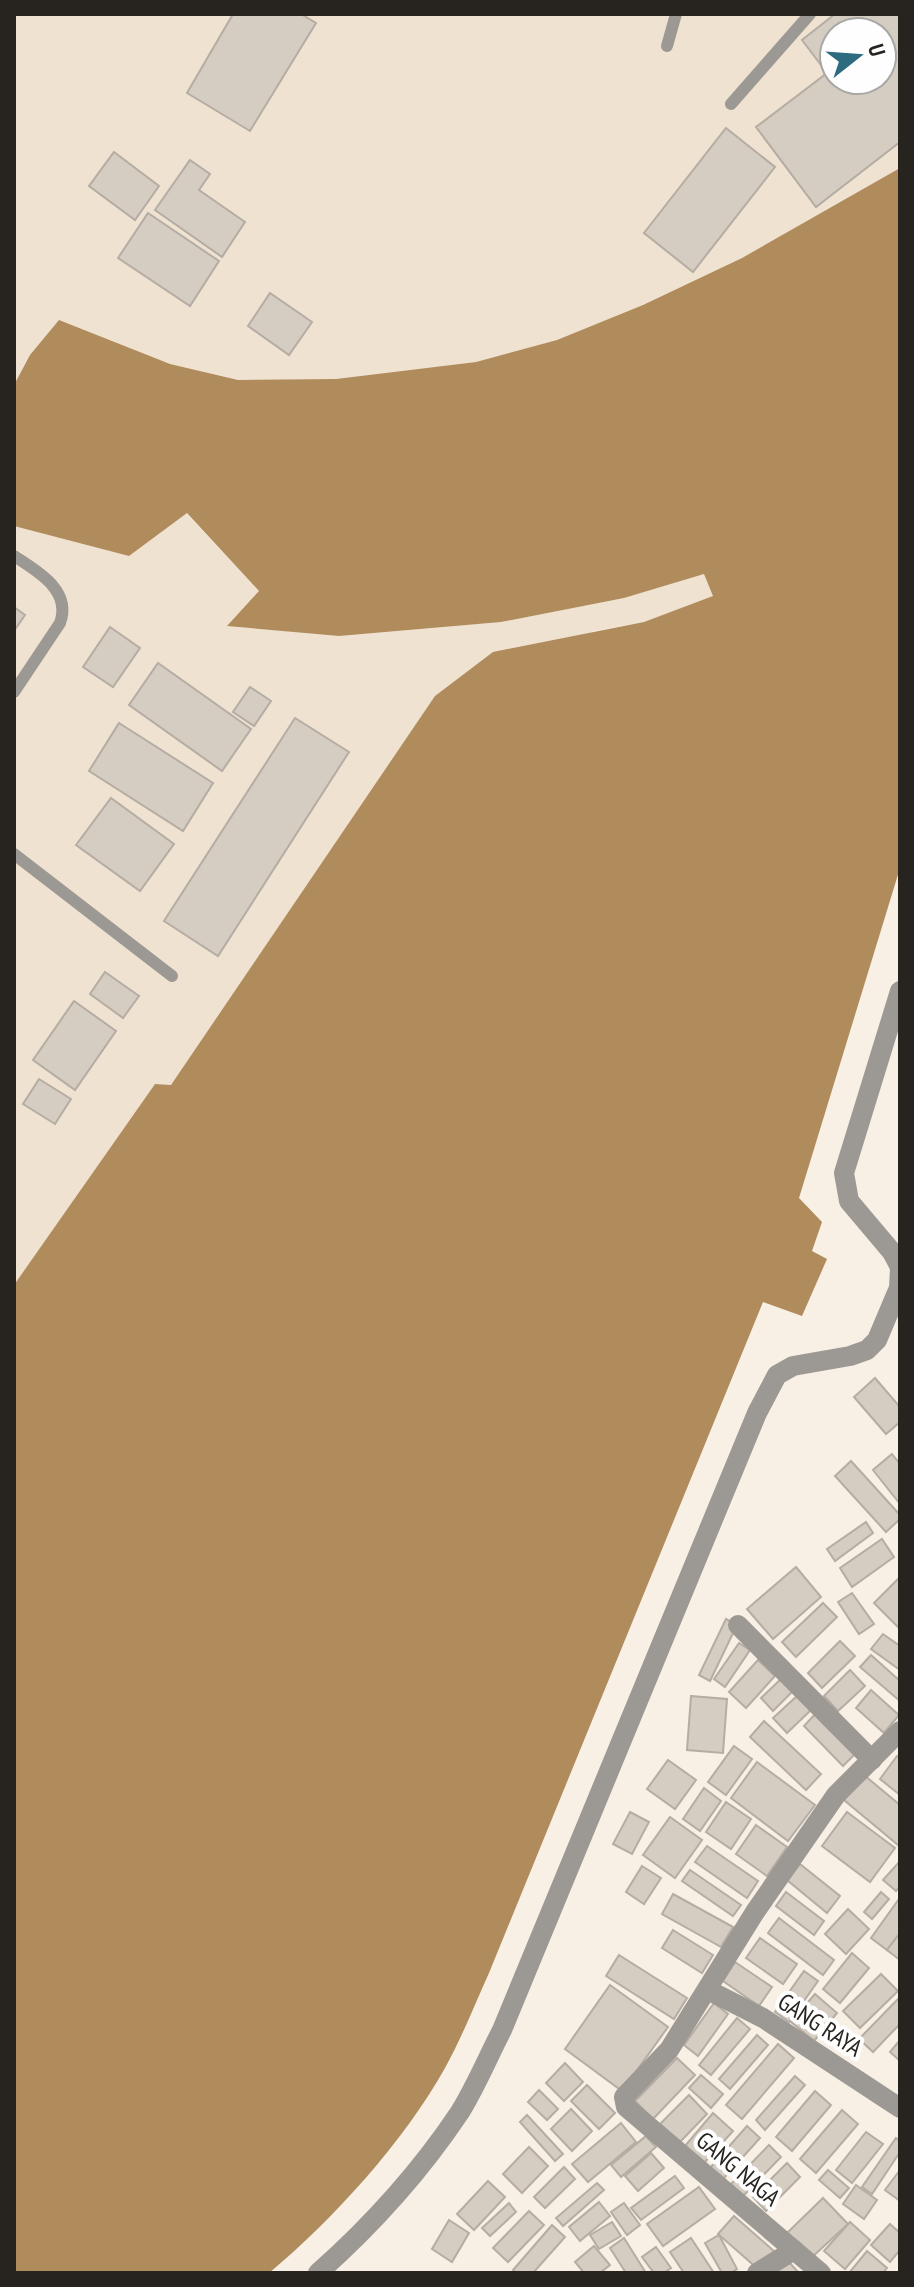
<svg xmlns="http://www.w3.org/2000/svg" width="914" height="2287" viewBox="0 0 914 2287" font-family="'PT Sans Narrow',sans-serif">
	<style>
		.built { fill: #efe2d1; fill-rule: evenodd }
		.water { fill: #b08b5c }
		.building { fill: #d5ccc2; stroke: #b5ada3; stroke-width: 2; fill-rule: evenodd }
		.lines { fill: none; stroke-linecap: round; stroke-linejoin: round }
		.service { stroke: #9c9994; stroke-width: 12 }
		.minor { stroke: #9c9994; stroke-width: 20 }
		.labels { text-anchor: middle; stroke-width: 8; stroke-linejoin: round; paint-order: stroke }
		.street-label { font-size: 24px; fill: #272420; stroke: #fefefe }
	</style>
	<rect width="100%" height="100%" fill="#f8efe5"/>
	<g class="built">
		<path d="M14,14H900V168L742,258L643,305L557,340L476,362L336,379L238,380L170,364L30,355L14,385ZM834,32H882V80H834Z"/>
		<polygon points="186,513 260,592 228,626 339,636 501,622 624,598 704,574 714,596 644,622 593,631 171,1085 155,1084 14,1285 14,526 129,556"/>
	</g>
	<path class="water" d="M900,168V868L799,1198L822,1222L812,1251L827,1259L802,1316L763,1302L489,1973C475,2004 462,2037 445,2068C405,2140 333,2220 269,2273H14V1285L155,1084L171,1085L435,696L493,652L644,622L713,596L704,574L624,598L501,622L339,636L227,626L259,591L187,513L129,556L14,526V385L30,355L59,320L170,364L238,380L336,379L476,362L557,340L643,305L742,258Z"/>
	<g class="building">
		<polygon points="233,14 301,14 316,23 250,131 187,93"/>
		<path d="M835,14H900V142L816,207L756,127L827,73L802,40ZM834,32H882V80H834Z"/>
		<polygon points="726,128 775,167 693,272 644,233"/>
		<polygon points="114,152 159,186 135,220 89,186"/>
		<polygon points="190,160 210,174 199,190 245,222 222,257 155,210"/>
		<polygon points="148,213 219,261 190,306 118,258"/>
		<polygon points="270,293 312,322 289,355 248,326"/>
		<polygon points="14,607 25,615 14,631"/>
		<polygon points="110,627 140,648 113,687 83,667"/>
		<polygon points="158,663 251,729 222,771 129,705"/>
		<polygon points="250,687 271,701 254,726 233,712"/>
		<polygon points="295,718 349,752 218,956 164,921"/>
		<polygon points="119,723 213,783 183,831 89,771"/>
		<polygon points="111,798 174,844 140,891 76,845"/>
		<polygon points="105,972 139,996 123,1018 90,994"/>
		<polygon points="74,1001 116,1031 75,1090 33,1060"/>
		<polygon points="39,1079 71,1099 55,1124 23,1104"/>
		<polygon points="875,1378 900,1407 900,1422 886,1434 854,1397"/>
		<polygon points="892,1454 900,1464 900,1504 873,1470"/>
		<polygon points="851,1461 900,1515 900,1519 886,1532 835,1476"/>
		<polygon points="866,1522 873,1533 835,1561 827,1549"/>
		<polygon points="882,1539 894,1557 852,1587 840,1568"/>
		<polygon points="796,1567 821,1597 773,1639 747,1609"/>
		<polygon points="900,1577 900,1629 874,1603"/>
		<polygon points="852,1593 874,1624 859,1634 838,1602"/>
		<polygon points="823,1603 837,1617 796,1657 782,1642"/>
		<polygon points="726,1619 737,1625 710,1681 699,1675"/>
		<polygon points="883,1634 900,1646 900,1670 871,1649"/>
		<polygon points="840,1641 855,1656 822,1688 808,1673"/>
		<polygon points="739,1643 750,1650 725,1687 714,1679"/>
		<polygon points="871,1655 900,1681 900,1701 860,1667"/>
		<polygon points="758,1660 775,1676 746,1708 729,1692"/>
		<polygon points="850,1670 865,1686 838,1711 824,1696"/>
		<polygon points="783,1677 795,1689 773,1711 761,1698"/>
		<polygon points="871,1690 899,1715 884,1733 856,1708"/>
		<polygon points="691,1696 727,1699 723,1753 687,1750"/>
		<polygon points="797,1696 811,1710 787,1733 773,1718"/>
		<polygon points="817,1712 857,1752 843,1766 804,1726"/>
		<polygon points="764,1721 821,1774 806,1790 750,1737"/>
		<polygon points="734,1746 752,1759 726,1795 708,1782"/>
		<polygon points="897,1756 900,1758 900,1795 880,1779"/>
		<polygon points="668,1760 696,1780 675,1809 647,1789"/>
		<polygon points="757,1762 815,1805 788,1841 731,1798"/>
		<polygon points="864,1775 900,1805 900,1842 898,1845 844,1800"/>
		<polygon points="704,1788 721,1801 700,1831 683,1819"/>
		<polygon points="726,1802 751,1819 731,1849 706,1832"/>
		<polygon points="630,1812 649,1822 632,1854 613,1844"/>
		<polygon points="847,1812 895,1848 870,1882 822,1846"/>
		<polygon points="670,1817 702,1840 675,1878 643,1855"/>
		<polygon points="756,1825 787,1847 767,1876 736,1854"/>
		<polygon points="707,1846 758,1881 747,1898 695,1862"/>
		<polygon points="900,1861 900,1886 896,1891 883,1880"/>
		<polygon points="800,1864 840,1896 827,1913 787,1880"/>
		<polygon points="642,1866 661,1878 644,1904 626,1892"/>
		<polygon points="690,1870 741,1905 733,1916 682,1881"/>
		<polygon points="786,1892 824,1921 814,1935 776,1906"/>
		<polygon points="881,1892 889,1899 872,1919 864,1912"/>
		<polygon points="673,1894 733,1927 721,1947 662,1914"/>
		<polygon points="899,1899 900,1933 887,1950 871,1938"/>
		<polygon points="848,1909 869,1929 846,1954 825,1934"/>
		<polygon points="779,1918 834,1960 823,1975 768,1933"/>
		<polygon points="673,1930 713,1955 702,1973 662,1948"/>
		<polygon points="900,1933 900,1960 887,1950"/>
		<polygon points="760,1938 797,1964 783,1984 746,1958"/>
		<polygon points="852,1953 869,1968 840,2003 823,1989"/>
		<polygon points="619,1955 687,1998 674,2019 606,1976"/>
		<polygon points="735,1962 772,1987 759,2006 723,1981"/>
		<polygon points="804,1971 818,1981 789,2022 775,2012"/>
		<polygon points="881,1974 898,1991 860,2028 843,2011"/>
		<polygon points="610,1985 668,2027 622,2091 565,2049"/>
		<polygon points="815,1994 837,2013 814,2041 791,2022"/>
		<polygon points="900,1997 900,2024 873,2052 859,2039"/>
		<polygon points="714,2003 728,2014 698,2056 684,2045"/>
		<polygon points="737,2018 750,2029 711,2075 699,2065"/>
		<polygon points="757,2035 768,2045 730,2089 719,2079"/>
		<polygon points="900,2040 900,2061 890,2052"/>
		<polygon points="778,2044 794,2058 742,2119 726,2105"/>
		<polygon points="677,2058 695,2075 653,2119 635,2101"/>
		<polygon points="565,2063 583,2082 564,2101 546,2083"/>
		<polygon points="701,2075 723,2094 711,2108 689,2088"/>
		<polygon points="795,2076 805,2085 765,2130 756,2120"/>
		<polygon points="587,2085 615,2113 599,2129 571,2101"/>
		<polygon points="539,2090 558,2109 547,2120 528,2102"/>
		<polygon points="815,2091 831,2105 792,2151 776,2137"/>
		<polygon points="689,2095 707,2114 679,2143 660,2124"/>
		<polygon points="571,2109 592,2131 572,2151 551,2129"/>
		<polygon points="842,2110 858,2124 816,2173 800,2159"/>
		<polygon points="713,2113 733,2131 704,2163 685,2146"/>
		<polygon points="527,2115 563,2154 555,2161 520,2122"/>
		<polygon points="621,2123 636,2142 588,2182 572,2164"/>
		<polygon points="747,2126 760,2138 723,2179 710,2168"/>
		<polygon points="866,2132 883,2144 852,2183 836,2170"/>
		<polygon points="646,2136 656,2147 621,2177 611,2165"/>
		<polygon points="896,2138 900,2141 900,2152 872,2194 862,2187"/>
		<polygon points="769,2145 781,2157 743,2196 731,2184"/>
		<polygon points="529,2147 548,2166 522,2193 503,2174"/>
		<polygon points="651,2153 664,2168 638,2191 625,2176"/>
		<polygon points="787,2163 800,2177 766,2211 753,2197"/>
		<polygon points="564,2167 575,2179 545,2208 534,2197"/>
		<polygon points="828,2170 849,2188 840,2198 819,2180"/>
		<polygon points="900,2170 900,2201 885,2190"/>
		<polygon points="675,2176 684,2188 641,2220 631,2208"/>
		<polygon points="488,2181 505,2197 474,2230 457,2214"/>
		<polygon points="597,2183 604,2190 563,2226 556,2218"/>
		<polygon points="856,2185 877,2200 864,2219 843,2204"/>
		<polygon points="699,2187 715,2209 663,2246 647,2224"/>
		<polygon points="823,2198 848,2224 811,2258 787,2233"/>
		<polygon points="599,2202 610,2216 580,2241 569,2227"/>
		<polygon points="509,2203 516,2212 490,2236 482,2228"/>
		<polygon points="624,2203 640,2225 627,2235 611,2212"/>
		<polygon points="529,2211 544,2225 508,2262 493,2248"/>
		<polygon points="734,2216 774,2251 758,2269 718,2234"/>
		<polygon points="449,2220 469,2233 452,2262 432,2249"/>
		<polygon points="612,2222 621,2236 599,2249 590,2235"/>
		<polygon points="850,2222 870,2240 845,2269 824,2251"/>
		<polygon points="890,2224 900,2233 900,2250 890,2262 871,2245"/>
		<polygon points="552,2225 565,2237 533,2273 516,2273 513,2270"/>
		<polygon points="719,2235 737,2269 730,2273 722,2273 705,2243"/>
		<polygon points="624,2238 646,2273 626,2273 610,2248"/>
		<polygon points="691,2238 714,2273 684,2273 670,2252"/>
		<polygon points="594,2246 610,2265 600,2273 584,2273 575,2262"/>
		<polygon points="656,2247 671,2268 664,2273 654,2273 642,2257"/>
		<polygon points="867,2251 887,2268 883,2273 849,2273"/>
		<polygon points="787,2260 799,2273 774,2273"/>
	</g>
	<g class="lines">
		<g class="service">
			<polyline points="667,46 676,14"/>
			<polyline points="731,104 810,14"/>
			<path d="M14,556C37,571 72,590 60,623L14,692"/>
			<polyline points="14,854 172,976"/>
		</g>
		<g class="minor">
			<polyline points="900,991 844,1173 849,1201 892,1252 900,1267"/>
			<polyline points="738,1625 872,1760"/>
			<polyline points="708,1990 763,2018 900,2108"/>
			<path d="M318,2273C372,2225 420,2172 460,2112C476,2086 488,2057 502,2030L757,1413L777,1375L793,1366L850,1356L867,1350L877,1340L899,1288L900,1268"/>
			<polyline points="757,2273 794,2250"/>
			<polyline points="821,2273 626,2107 624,2097 669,2050 755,1912 836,1795 900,1731"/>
		</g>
	</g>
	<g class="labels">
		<g class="street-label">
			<text transform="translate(820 2025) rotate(33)" y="8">GANG RAYA</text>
			<text transform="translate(738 2169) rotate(40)" y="8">GANG NAGA</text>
		</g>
	</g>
	<rect width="914" height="2287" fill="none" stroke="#272420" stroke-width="32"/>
	<g transform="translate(858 56) rotate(73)"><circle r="38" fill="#fefefe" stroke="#a8a7a5" stroke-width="2"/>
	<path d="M0-6L14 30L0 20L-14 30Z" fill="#2c6b80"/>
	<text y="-12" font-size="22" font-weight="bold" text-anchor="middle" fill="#272420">U</text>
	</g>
</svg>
